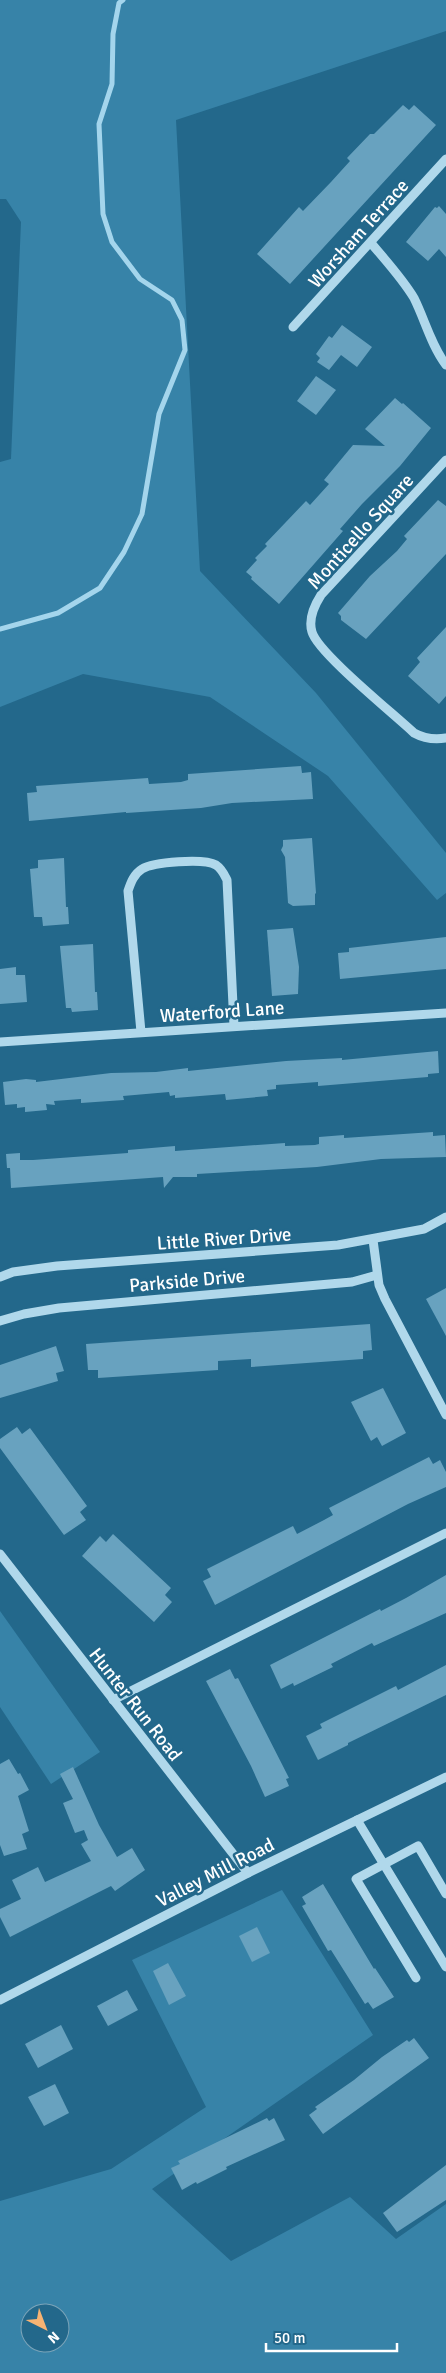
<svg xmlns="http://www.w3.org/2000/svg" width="446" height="2373" viewBox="0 0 446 2373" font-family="Signika,sans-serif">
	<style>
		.green { fill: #3783a8; fill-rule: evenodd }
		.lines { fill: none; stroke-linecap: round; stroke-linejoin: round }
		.stream { stroke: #a4d5ec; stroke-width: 5 }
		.building { fill: #68a2bf }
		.minor { stroke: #b0d8eb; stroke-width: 9 }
		.labels { text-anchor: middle; stroke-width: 5; stroke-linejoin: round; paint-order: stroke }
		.street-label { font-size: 19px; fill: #fff; stroke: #23688b }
	</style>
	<rect width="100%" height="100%" fill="#23688b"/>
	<g class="green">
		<polygon points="0,0 446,0 446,31 176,120 200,571 316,693 446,853 446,893 437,900 328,776 210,697 83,674 0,707 0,462 11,459 21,222 6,199 0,199"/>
		<polygon points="0,1611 100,1752 51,1784 0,1707"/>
		<path d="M282,1890L373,2035L152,2189L231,2261L350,2197L396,2239L446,2204V2373H0V2201L111,2169L206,2107L132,1960ZM30,2313H60V2343H30Z"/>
	</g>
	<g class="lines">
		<polyline class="stream" points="0,629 58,613 100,588 124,552 142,514 159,414 185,350 182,320 172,300 140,279 112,242 103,214 99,124 112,84 113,34 119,3 123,0"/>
	</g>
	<g class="building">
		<polygon points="403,105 409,110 414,105 436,125 290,284 257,254 299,207 303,211 331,182 350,161 347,158 370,134 374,134"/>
		<polygon points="439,206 446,214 446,257 439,249 428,261 406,242 435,207 437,208"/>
		<polygon points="342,325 372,347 357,367 341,355 329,370 317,362 320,358 316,354 329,336 332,338"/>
		<polygon points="316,376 336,390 316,415 297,401"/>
		<polygon points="395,398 402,404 403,403 431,428 400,466 362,504 340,529 343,531 279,604 251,579 252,577 246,572 257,560 255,558 267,546 265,544 306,501 310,505 329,484 324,480 353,445 385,446 365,429"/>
		<polygon points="438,500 446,506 446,554 366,639 341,620 341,616 338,613 370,576 397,551 407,539 404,536"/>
		<polygon points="446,627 446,696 439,704 408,676 420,662 417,658"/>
		<polygon points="301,766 302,773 311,772 313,799 232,803 201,808 126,813 126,812 29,821 27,793 37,792 36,786 148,778 149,784 181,782 188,780 188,774"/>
		<polygon points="312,838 316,893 315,894 315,905 293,906 288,903 285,857 281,850 283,846 283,840"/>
		<polygon points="64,858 66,907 68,907 69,924 43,926 42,917 34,917 30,869 38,868 38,860"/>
		<polygon points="293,928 299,967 298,994 272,996 267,930"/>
		<polygon points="446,937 446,969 340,979 338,953 349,952 349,948"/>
		<polygon points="93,944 95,992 97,992 98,1010 72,1012 71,1008 66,1008 60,946"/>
		<polygon points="16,967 16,975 25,975 27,1002 0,1004 0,969"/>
		<polygon points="438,1051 439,1073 428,1074 428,1077 318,1086 318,1082 276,1085 276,1089 267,1090 268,1096 226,1100 225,1094 175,1098 175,1095 170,1096 169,1092 123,1096 124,1100 81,1103 81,1099 54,1101 55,1105 46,1104 47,1110 25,1112 25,1107 17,1108 17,1104 5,1105 3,1082 26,1079 36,1080 36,1082 111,1073 156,1072 188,1068 188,1071 286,1061 342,1058 342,1060"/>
		<polygon points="433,1132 433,1136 445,1135 446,1157 381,1159 317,1167 197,1174 197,1177 173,1177 164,1188 163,1177 11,1188 10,1168 7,1168 6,1154 20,1153 20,1160 33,1160 128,1153 128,1150 175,1146 175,1151 285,1143 285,1146 315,1145 319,1144 319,1137 344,1135 344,1138"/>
		<polygon points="446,1288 446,1336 426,1299"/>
		<polygon points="370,1324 372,1350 363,1351 363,1359 251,1367 251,1359 218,1361 218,1370 98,1378 98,1370 88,1370 86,1344"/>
		<polygon points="56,1346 64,1371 56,1373 58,1381 0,1398 0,1365"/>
		<polygon points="383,1388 406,1433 382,1446 377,1437 371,1441 351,1402"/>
		<polygon points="17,1427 22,1434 30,1428 87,1506 80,1512 86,1520 64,1535 0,1448 0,1439"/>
		<polygon points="429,1457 433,1464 440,1460 446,1472 446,1487 408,1504 215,1605 203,1581 211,1577 207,1569 293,1526 297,1534 324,1520 333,1515 329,1508"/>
		<polygon points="113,1534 171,1588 165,1595 172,1602 154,1622 82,1556 100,1536 106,1542"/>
		<polygon points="446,1575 446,1613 374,1646 372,1643 331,1664 333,1667 294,1686 293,1683 281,1689 270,1665 380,1609 381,1611 406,1598"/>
		<polygon points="446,1665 446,1695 348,1743 348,1745 318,1760 306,1736 322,1728 320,1724 396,1686 398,1690"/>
		<polygon points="230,1669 235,1679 238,1678 289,1778 286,1779 289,1786 265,1797 251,1766 206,1681"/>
		<polygon points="9,1759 18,1774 20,1773 29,1790 18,1796 29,1831 22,1834 27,1849 4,1856 0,1845 0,1764"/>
		<polygon points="73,1767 99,1825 117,1857 132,1848 145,1870 115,1891 111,1886 10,1937 0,1917 0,1909 21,1899 12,1880 38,1867 45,1882 91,1861 81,1844 88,1840 84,1830 75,1833 63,1803 73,1799 60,1774"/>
		<polygon points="323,1884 374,1969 375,1968 394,1997 373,2009 368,2002 365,2004 331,1950 328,1951 302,1906 306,1904 302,1897"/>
		<polygon points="257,1927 270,1953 252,1962 239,1936"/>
		<polygon points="168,1963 186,1996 169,2005 153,1971"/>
		<polygon points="127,1990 138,2010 108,2026 97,2006"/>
		<polygon points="61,2025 73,2049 38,2068 25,2044"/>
		<polygon points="414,2038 429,2058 323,2134 309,2115 317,2109 315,2107 354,2080 382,2057 407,2040 409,2042"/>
		<polygon points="55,2084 69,2113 44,2126 28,2097"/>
		<polygon points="267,2118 269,2121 274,2118 285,2140 226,2167 227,2169 197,2184 196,2182 182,2190 171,2168 180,2164 178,2161"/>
		<polygon points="446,2165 446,2200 397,2232 383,2213"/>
	</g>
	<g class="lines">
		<g class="minor">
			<path d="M371,243C386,261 402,278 414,298C425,320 431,345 446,365"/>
			<polyline points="293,327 446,159"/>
			<path d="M446,460L321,595C314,606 308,619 312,632C318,653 394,714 414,733C425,739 434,740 446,738"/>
			<path d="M141,1032L128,891C131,882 134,874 142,869C153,862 204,858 216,865C222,869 224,874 227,880L234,1026"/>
			<polyline points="0,1042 446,1013"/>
			<polyline points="373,1240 379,1285 385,1299 446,1415"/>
			<polyline points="0,1277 13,1272 57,1266 338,1245 424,1229 446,1217"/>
			<polyline points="0,1321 24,1314 59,1308 352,1282 377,1275"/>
			<polyline points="0,1554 248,1873"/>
			<polyline points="113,1700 446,1533"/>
			<polyline points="357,1820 446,1967"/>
			<polyline points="416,1978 356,1879 418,1846 446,1894"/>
			<polyline points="0,2000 248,1873 446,1777"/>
		</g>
	</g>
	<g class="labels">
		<g class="street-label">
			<text transform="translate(358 233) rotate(-48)" y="7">Worsham Terrace</text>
			<text transform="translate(360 531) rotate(-48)" y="7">Monticello Square</text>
			<text transform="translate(222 1011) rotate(-4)" y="7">Waterford Lane</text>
			<text transform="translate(224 1238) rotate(-4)" y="7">Little River Drive</text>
			<text transform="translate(187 1280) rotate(-5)" y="7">Parkside Drive</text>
			<text transform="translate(136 1704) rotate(52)" y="7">Hunter Run Road</text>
			<text transform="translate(215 1872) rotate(-27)" y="7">Valley Mill Road</text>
		</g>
	</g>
	<g transform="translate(45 2328) rotate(138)"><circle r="24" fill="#23688b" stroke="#7ba4b9"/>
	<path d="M0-4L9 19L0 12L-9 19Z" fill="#f6b373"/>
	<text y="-8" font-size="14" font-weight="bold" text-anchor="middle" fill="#ffffff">N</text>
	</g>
	<path d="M266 2343v8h131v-8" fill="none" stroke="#ffffff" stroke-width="2.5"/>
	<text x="274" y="2343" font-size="15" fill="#ffffff" stroke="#23688b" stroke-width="4" paint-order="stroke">50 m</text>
</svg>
